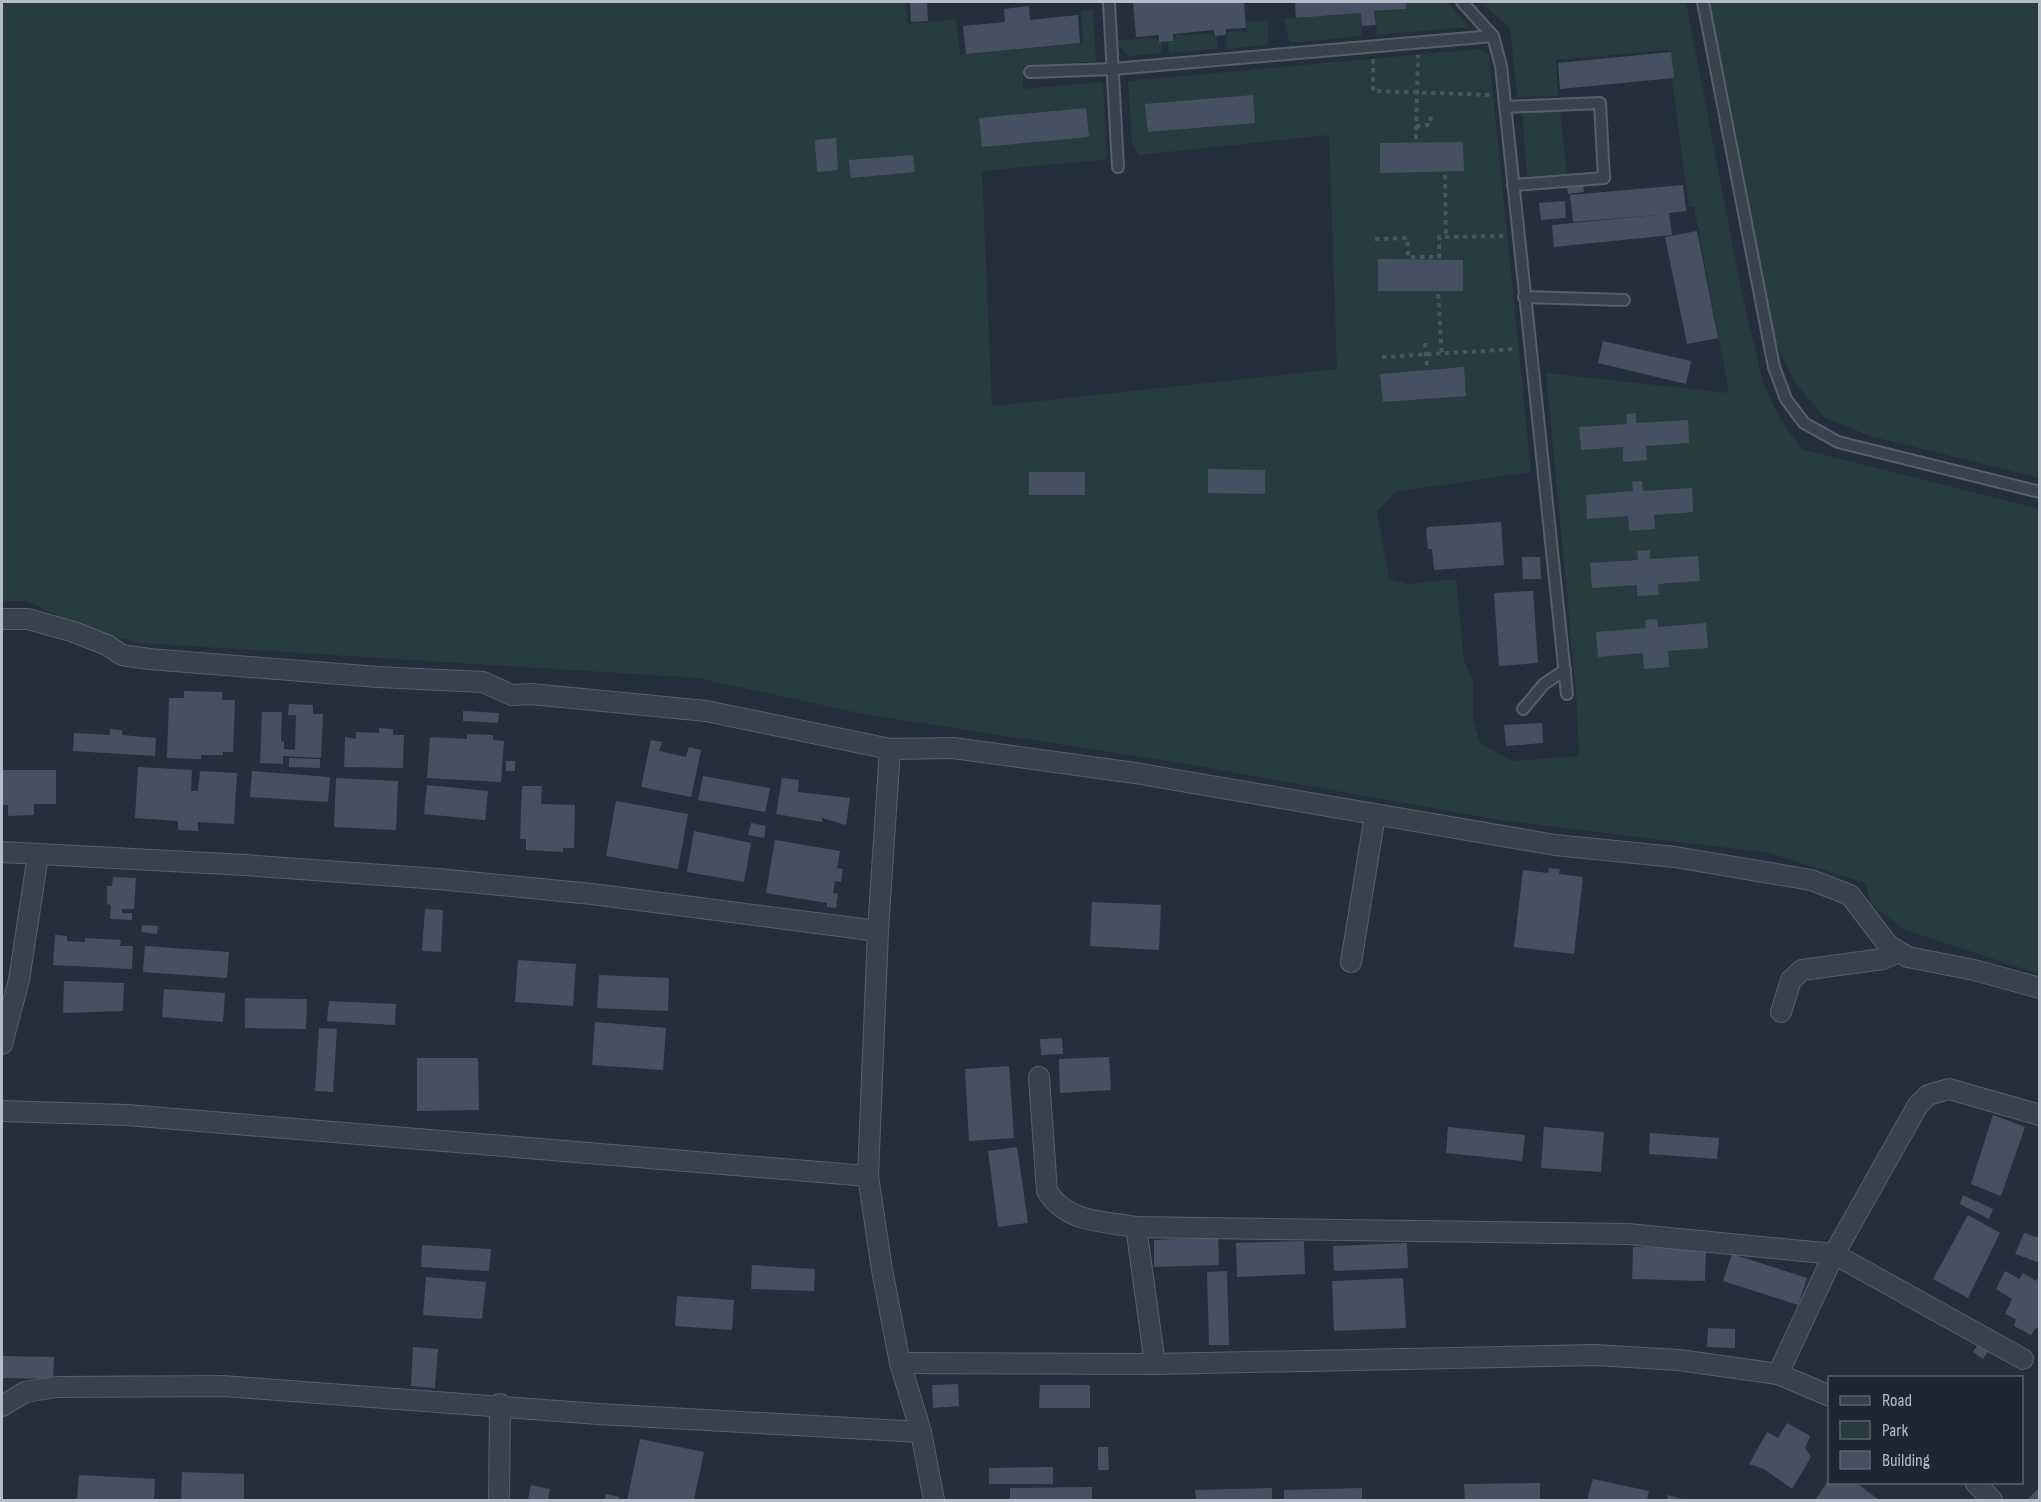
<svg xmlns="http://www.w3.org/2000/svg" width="2041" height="1502" viewBox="0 0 2041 1502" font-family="'Sofia Sans Condensed',sans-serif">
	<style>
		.green { fill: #263c3f }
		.building { fill: #455162 }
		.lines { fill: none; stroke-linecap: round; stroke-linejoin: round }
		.service-casing { stroke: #565f6c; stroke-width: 14 }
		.minor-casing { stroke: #565f6c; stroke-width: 22 }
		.path { stroke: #44595c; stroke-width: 4; stroke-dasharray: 4.5 4.5; stroke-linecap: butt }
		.service { stroke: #38414e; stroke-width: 10 }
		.minor { stroke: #38414e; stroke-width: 20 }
	</style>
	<rect width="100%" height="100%" fill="#242f3e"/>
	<g class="green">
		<polygon points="2,2 905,2 907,24 956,19 960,55 1083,43 1081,11 1093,10 1096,61 1023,66 1023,89 1103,82 1107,157 1101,160 982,171 992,406 1337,369 1329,135 1139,155 1132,141 1128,81 1479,49 1489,54 1531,472 1395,492 1377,512 1389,579 1407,584 1456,579 1464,661 1473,680 1473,720 1480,743 1511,761 1579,756 1576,690 1546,373 1729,393 1694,207 1689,207 1668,50 1556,60 1558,96 1517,97 1510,28 1480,2 1686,2 1740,284 1763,383 1778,415 1801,449 2039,509 2039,974 1903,929 1871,904 1865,883 1769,853 1499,820 1187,764 863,714 698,678 141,643 93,632 27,601 2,601"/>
		<polygon points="1406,2 1447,2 1470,27 1377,35 1375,12 1407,9"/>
		<polygon points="1709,2 2039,2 2039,478 1870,436 1825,418 1796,384 1776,345"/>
		<polygon points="1361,13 1362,36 1290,43 1284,19"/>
		<polygon points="1268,20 1268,45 1226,49 1227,32 1246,31 1246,22"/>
		<polygon points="1212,33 1213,36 1217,36 1218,49 1169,53 1168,42 1171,42 1172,36"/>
		<polygon points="1157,38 1158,41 1161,41 1162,53 1128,56 1119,45 1118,40"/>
		<polygon points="1560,110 1567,174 1527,176 1522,111"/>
	</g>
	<g class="building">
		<polygon points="910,2 927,2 928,21 911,22"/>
		<polygon points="1133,2 1244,2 1246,28 1226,29 1226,35 1215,36 1214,30 1173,34 1173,41 1159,42 1159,35 1136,37"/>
		<polygon points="1295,2 1406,2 1406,9 1374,11 1376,25 1362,26 1361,13 1296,18"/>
		<polygon points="1029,6 1030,20 1078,15 1080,43 966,54 963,26 1005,22 1004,9"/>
		<polygon points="1671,52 1674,78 1560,89 1558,63"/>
		<polygon points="1253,95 1255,123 1148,132 1145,104"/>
		<polygon points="1086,108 1089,137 982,147 979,118"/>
		<polygon points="836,138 838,170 817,172 815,140"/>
		<polygon points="1463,142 1464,171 1380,173 1380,143"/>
		<polygon points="913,155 915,172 851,178 849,160"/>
		<polygon points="1583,184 1584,192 1568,194 1567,185"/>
		<polygon points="1683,185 1686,211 1669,213 1672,235 1554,247 1552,225 1656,215 1573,222 1570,195"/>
		<polygon points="1565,201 1566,218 1541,220 1539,203"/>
		<polygon points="1697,231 1718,338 1687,344 1665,237"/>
		<polygon points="1378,259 1463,260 1463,291 1378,291"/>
		<polygon points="1603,341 1691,361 1686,384 1598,363"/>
		<polygon points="1464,367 1466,396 1383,402 1380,374"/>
		<polygon points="1636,413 1636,423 1688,420 1689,443 1646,446 1647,460 1623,462 1623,447 1581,450 1579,427 1627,424 1626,414"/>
		<polygon points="1208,469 1265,470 1265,494 1208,493"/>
		<rect x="1029" y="472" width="56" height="23"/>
		<polygon points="1642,481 1643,491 1692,488 1693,512 1654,515 1655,529 1629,531 1628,516 1587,519 1586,495 1633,491 1632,482"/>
		<polygon points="1501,522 1504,565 1434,570 1432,549 1428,549 1426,529 1429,527"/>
		<polygon points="1650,550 1650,559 1698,556 1700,581 1658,584 1659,595 1637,596 1637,585 1592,588 1590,563 1638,560 1637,551"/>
		<polygon points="1522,557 1540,557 1541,579 1523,579"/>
		<polygon points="1533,591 1538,663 1499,666 1494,593"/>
		<polygon points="1657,619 1658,627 1706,623 1708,648 1668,651 1669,667 1644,669 1643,653 1598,657 1596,632 1646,628 1645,620"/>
		<polygon points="184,691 222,692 222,700 235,700 233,752 223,752 223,755 201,755 201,759 167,758 169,698 184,698"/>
		<polygon points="289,704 313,705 313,714 323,714 321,758 283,756 283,764 260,763 262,712 282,712 281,741 284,742 284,749 295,750 296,715 288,715"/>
		<polygon points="463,711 499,713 498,723 463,721"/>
		<polygon points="1542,723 1543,743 1506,746 1504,725"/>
		<polygon points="379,728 393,729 393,735 404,735 403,768 344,767 345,737 356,739 356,732 379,733"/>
		<polygon points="110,729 122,730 122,735 156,738 155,756 73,751 74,733 110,735"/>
		<polygon points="467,734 493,735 493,740 504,741 501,782 427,778 430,737 467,739"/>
		<polygon points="651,740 662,742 659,751 686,757 689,747 701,750 691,797 641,787"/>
		<polygon points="289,758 320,759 320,768 289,767"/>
		<rect x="506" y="761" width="9" height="10"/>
		<polygon points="138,767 192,770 191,791 198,791 200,771 237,773 234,824 198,822 198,831 178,830 178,821 135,818"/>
		<polygon points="2,770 56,770 56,804 34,804 34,815 8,816 8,805 2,805"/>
		<polygon points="252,771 330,777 328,802 250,797"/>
		<polygon points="703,776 770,788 765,812 698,800"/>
		<polygon points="336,778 398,781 396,830 334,827"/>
		<polygon points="782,778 799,780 798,792 850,798 846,825 822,818 822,822 776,814"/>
		<polygon points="427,785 488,791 485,820 424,814"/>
		<polygon points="522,786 542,786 541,804 575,805 574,848 563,848 563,852 526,850 526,839 520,839"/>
		<polygon points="616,801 688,814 678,869 606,856"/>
		<polygon points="751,823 766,826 764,838 748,835"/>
		<polygon points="694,831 751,843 744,882 687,872"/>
		<polygon points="775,840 840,851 837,868 843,869 841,882 835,881 833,893 838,894 836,908 827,907 827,903 766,893"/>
		<polygon points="1549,868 1560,869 1559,874 1583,877 1574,954 1514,947 1523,870 1548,873"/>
		<polygon points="113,877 136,878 134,909 122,909 122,913 132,913 132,920 110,919 111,905 107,904 107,886 112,886"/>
		<polygon points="1092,902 1161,905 1159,950 1090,946"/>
		<polygon points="425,909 443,910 441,952 422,951"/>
		<polygon points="142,925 158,926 157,934 141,932"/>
		<polygon points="55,935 67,936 67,941 85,942 85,938 121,940 120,946 133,946 132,969 53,965"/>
		<polygon points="145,946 229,952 227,978 143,972"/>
		<polygon points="518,960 576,964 573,1006 515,1002"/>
		<polygon points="599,975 669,978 668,1011 597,1008"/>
		<polygon points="64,981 124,983 123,1011 63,1013"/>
		<polygon points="164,989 225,993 223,1022 162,1017"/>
		<polygon points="245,998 307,999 306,1029 245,1028"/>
		<polygon points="329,1001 396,1004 395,1025 327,1021"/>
		<polygon points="595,1022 666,1028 663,1070 592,1065"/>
		<polygon points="319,1028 337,1029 333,1092 315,1091"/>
		<polygon points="1062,1038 1063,1054 1041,1055 1040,1039"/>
		<polygon points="1109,1057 1111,1090 1060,1093 1059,1059"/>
		<polygon points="417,1058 478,1058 479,1110 417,1111"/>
		<polygon points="1009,1066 1014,1138 969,1141 965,1069"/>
		<polygon points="1993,1115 2025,1127 2001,1196 1971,1184"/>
		<polygon points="1448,1127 1525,1135 1522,1161 1446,1153"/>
		<polygon points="1544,1127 1604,1132 1601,1172 1541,1168"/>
		<polygon points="1650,1133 1719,1138 1717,1159 1649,1154"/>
		<polygon points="1017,1147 1028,1223 998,1227 988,1151"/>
		<polygon points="1963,1195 1993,1209 1989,1219 1960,1204"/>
		<polygon points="1968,1215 2000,1233 1968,1298 1933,1279"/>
		<polygon points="2024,1233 2040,1238 2040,1263 2015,1254"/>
		<polygon points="1218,1237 1219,1265 1154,1267 1154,1240"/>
		<polygon points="1304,1241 1305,1274 1237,1277 1236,1243"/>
		<polygon points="1407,1243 1408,1268 1334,1271 1333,1246"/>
		<polygon points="422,1245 491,1249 489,1271 421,1267"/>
		<polygon points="1633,1247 1706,1248 1705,1281 1632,1279"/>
		<polygon points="1732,1254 1807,1278 1798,1305 1723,1281"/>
		<polygon points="752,1265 815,1269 814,1291 751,1289"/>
		<polygon points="1227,1271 1229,1345 1209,1345 1207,1272"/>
		<polygon points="2005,1271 2019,1279 2023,1273 2036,1281 2040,1275 2040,1329 2036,1328 2031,1335 2014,1326 2016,1319 2005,1314 2012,1299 1996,1289"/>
		<polygon points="426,1277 486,1282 482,1319 423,1315"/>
		<polygon points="1403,1278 1406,1328 1334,1331 1332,1281"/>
		<polygon points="677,1296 734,1300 732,1330 675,1326"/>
		<polygon points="1708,1328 1735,1329 1735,1348 1707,1347"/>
		<polygon points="1979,1343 1989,1350 1983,1359 1973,1352"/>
		<polygon points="413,1347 438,1349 435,1388 411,1386"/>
		<polygon points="2,1356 54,1357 53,1379 2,1378"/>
		<polygon points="958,1384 959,1406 933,1408 932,1385"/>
		<polygon points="1040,1385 1090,1385 1090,1408 1039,1408"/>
		<polygon points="1787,1423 1810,1436 1805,1448 1811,1457 1792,1489 1764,1469 1749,1464 1767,1432 1778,1438"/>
		<polygon points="640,1439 704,1452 694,1500 627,1500"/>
		<polygon points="1098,1447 1108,1447 1109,1470 1098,1470"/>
		<polygon points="1053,1467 1053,1484 989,1484 989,1468"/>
		<polygon points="182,1472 244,1474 244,1500 181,1500"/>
		<polygon points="79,1475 155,1479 154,1500 77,1500"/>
		<polygon points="1830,1478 1830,1482 1855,1482 1879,1500 1815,1500"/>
		<polygon points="1593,1479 1649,1491 1647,1500 1587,1500"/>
		<polygon points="1540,1483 1540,1500 1465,1500 1464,1484"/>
		<polygon points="531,1485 550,1489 548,1500 528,1500"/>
		<polygon points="1092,1487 1092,1500 1010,1500 1010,1488"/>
		<polygon points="2040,1487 2040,1500 2027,1500"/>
		<polygon points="1272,1488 1272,1500 1196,1500 1195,1490"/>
		<polygon points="1362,1488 1362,1500 1284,1500 1284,1490"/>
		<polygon points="606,1494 619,1497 619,1500 605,1500"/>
		<polygon points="1668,1495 1685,1500 1667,1500"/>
	</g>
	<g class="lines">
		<defs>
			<g id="service">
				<polyline points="1109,2 1118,167"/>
				<polyline points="1462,2 1493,36 1501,66 1567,694"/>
				<polyline points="1703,2 1774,367 1786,399 1804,423 1838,442 2040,492"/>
				<polyline points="1030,72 1113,69 1493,36"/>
				<polyline points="1505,107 1600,103 1604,178 1513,185"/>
				<polyline points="1524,297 1624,300"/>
				<polyline points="1523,709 1544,684 1565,670"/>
			</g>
			<g id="minor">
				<polyline points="2,619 28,619 74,632 107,645 122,655 149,659 378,677 483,682 512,695 531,694 706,711 890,749 953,748 1135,773 1555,845 1675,857 1811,880 1850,895 1888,945 1908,957 1974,970 2040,988"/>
				<polyline points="890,749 878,931 868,1176 882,1270 900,1363 921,1432 934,1500"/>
				<polyline points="2,852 245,865 438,879 592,894 878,931"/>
				<polyline points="1351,962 1375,815"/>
				<polyline points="1781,1012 1791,980 1802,970 1883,959 1899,952"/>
				<polyline points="2,1044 19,980 38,855"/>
				<path d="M1039,1077L1047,1191C1067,1223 1102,1221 1136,1227L1628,1234L1834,1254L2023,1359"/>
				<polyline points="2,1111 127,1115 868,1176"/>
				<polyline points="1136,1227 1155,1364"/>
				<polyline points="900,1363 1155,1364 1595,1355 1679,1360 1778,1374 1830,1396"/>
				<polyline points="1778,1374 1834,1254 1918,1105 1928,1095 1949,1089 2040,1115"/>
				<polyline points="2,1406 25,1392 57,1387 223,1386 598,1414 921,1432"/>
				<polyline points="1975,1482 1992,1500"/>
				<polyline points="499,1500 500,1404"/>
			</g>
		</defs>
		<use href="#service" class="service-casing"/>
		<use href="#minor" class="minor-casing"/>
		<g class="path">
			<polyline points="1373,59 1373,91 1492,95"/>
			<polyline points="1416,126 1430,125 1431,115"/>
			<polyline points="1416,139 1418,55"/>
			<polyline points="1445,175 1446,237"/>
			<polyline points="1375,239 1407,238 1408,257 1439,257 1439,237 1505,236"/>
			<polyline points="1438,294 1442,354"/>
			<polyline points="1425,343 1427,368"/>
			<polyline points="1382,357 1517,349"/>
		</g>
		<use href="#service" class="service"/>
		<use href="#minor" class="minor"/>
	</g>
	<rect width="2041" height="1502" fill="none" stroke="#b4bcc9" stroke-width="6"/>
	<rect x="1828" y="1376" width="195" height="108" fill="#1d2633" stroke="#59626f" stroke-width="1.5"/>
	<rect x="1840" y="1396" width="30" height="9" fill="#38414e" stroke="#59626f" stroke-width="1.5"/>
	<text x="1882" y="1406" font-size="18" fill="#b4bcc9">Road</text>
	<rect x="1840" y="1421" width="30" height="18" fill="#263c3f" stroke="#59626f" stroke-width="1.5"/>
	<text x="1882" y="1436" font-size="18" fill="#b4bcc9">Park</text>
	<rect x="1840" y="1451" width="30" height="18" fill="#455162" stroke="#59626f" stroke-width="1.5"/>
	<text x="1882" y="1466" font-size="18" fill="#b4bcc9">Building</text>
</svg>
